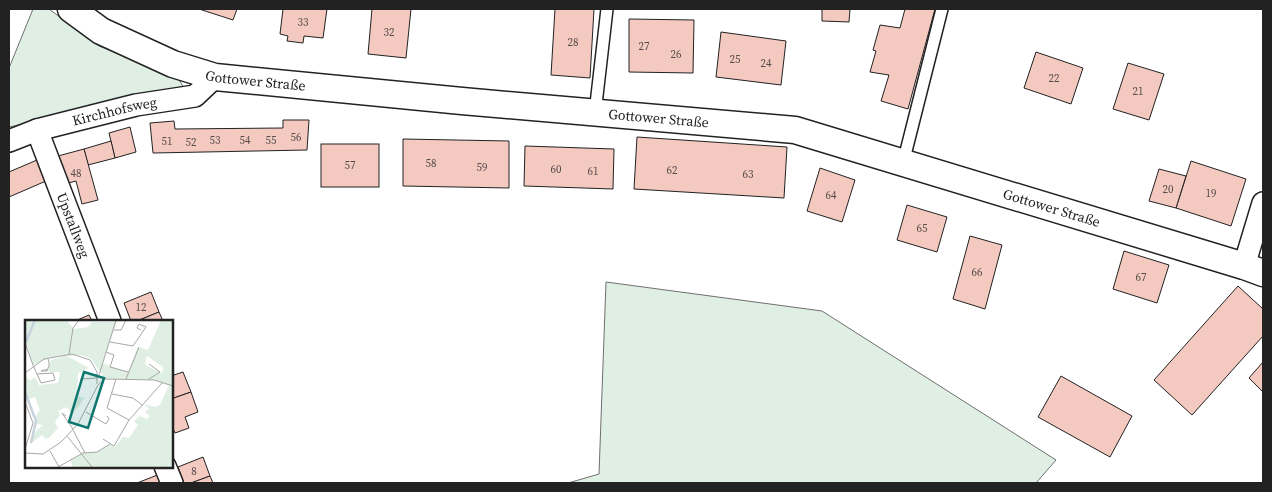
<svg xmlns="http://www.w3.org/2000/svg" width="1272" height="492" viewBox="0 0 1272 492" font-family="'Source Serif 4',serif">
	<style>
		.green { fill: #e0efe3; stroke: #6f6f6f }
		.building { fill: #f3c9c0; stroke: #222 }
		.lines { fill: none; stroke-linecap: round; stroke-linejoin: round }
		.service-casing { stroke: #222; stroke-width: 14 }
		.minor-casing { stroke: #222; stroke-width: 24 }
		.tertiary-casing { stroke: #222; stroke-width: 29 }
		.service { stroke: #fff; stroke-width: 11 }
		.minor { stroke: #fff; stroke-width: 21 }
		.tertiary { stroke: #fff; stroke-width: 26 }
		.labels { text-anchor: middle; stroke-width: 4; stroke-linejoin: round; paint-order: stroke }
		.number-label { font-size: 11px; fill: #564c4a }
		.street-label { font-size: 14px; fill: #222; stroke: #fff }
		.inset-river { fill: none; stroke: #c7d3dd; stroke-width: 2.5 }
		.inset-road { fill: none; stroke: #a7a7a7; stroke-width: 1 }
		.view { fill: #0f766e; fill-opacity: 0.15; stroke: #0f766e; stroke-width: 2.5 }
		.inset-edge { fill: none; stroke: #222; stroke-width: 2.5 }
	</style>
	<rect width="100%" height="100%" fill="#fff"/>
	<g class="green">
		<polygon points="33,9 49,9 99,46 177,76 185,90 9,127 9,68"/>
		<polygon points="606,282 822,311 1056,460 1036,483 568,483 599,474"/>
	</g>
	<g class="building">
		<polygon points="199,9 237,9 233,20"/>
		<polygon points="283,9 327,9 323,38 304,36 303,43 287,41 288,36 280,34"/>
		<polygon points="372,9 411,9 406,58 368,54"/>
		<polygon points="555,9 594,9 590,78 551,75"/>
		<polygon points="822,9 850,9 849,22 822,21"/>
		<polygon points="905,9 935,9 908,109 881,101 889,75 870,72 876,51 873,50 880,25 900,28"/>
		<polygon points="629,19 694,20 693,73 629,72"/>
		<polygon points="721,32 786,41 781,85 716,77"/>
		<polygon points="1036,52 1083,68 1071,104 1024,88"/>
		<polygon points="1128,63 1164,74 1149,120 1113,109"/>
		<polygon points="283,120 309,120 307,150 153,153 150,123 174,121 175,129 283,128"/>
		<polygon points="130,127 136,152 115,158 109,133"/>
		<polygon points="637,137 787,147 784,198 634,189"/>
		<polygon points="403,139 509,141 509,188 403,186"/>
		<polygon points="111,141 115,158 88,165 84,149"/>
		<rect x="321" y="144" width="58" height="43"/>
		<polygon points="525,146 614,149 613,189 524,186"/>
		<polygon points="84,149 98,200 82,204 76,181 65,184 58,156"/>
		<polygon points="37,160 46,181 9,197 9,172"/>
		<polygon points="1191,161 1246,179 1231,226 1176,208"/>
		<polygon points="820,168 855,180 842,222 807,211"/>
		<polygon points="1159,169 1186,176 1176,208 1149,201"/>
		<polygon points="907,205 947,217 937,252 897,240"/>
		<polygon points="970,236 1002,245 985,309 953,299"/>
		<polygon points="1124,251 1169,265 1157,303 1113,289"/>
		<polygon points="1238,286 1263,309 1263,336 1192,415 1154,380"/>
		<polygon points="151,292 159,312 137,321 131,321 124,303"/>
		<polygon points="159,312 163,321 137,321"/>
		<polygon points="89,315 92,321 75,321"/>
		<polygon points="1263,362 1263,392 1249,378"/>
		<polygon points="183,372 191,392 171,399 171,376"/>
		<polygon points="1061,376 1132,416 1110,457 1038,417"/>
		<polygon points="191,392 198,412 185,417 189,428 175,433 171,424 171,399"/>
		<polygon points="203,457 210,476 191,483 184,483 178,467"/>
		<polygon points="160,474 164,483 137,483"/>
		<polygon points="210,476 213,483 191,483"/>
	</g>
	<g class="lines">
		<defs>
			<g id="service">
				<polyline points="595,113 607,9"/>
				<polyline points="903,163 942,9"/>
			</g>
			<g id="minor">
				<path id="s1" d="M37,130L110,321"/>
				<path id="s2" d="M9,141L37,130L136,105L195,96L215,77"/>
				<polyline points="1244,266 1263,203"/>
				<polyline points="165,466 172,483"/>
			</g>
			<g id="tertiary">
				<path id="s3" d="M71,9L101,31L173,64L215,77L462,101L795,130L1244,266L1263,273"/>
			</g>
		</defs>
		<use href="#service" class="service-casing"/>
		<use href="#minor" class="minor-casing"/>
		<use href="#tertiary" class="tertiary-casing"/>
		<use href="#service" class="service"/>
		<use href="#minor" class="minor"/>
		<use href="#tertiary" class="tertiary"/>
	</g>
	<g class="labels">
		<g class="number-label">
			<text x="303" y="26">33</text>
			<text x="389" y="36">32</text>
			<text x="573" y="46">28</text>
			<text x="644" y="50">27</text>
			<text x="676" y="58">26</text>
			<text x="735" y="63">25</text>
			<text x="766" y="67">24</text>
			<text x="1054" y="82">22</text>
			<text x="1138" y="95">21</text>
			<text x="296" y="141">56</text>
			<text x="215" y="144">53</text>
			<text x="245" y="144">54</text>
			<text x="271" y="144">55</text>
			<text x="167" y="145">51</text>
			<text x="191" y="146">52</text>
			<text x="431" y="167">58</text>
			<text x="350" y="169">57</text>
			<text x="482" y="171">59</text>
			<text x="556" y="173">60</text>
			<text x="672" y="174">62</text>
			<text x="593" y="175">61</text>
			<text x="76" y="177">48</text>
			<text x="748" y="178">63</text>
			<text x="1168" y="193">20</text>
			<text x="1211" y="197">19</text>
			<text x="831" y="199">64</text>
			<text x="922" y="232">65</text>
			<text x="977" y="276">66</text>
			<text x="1141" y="281">67</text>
			<text x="141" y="311">12</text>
			<text x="194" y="475">8</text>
		</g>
		<g class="street-label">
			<text dy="5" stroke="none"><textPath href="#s3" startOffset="201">Gottower Straße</textPath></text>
			<text dy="5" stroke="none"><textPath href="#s2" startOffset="110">Kirchhofsweg</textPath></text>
			<text dy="5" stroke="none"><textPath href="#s3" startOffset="606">Gottower Straße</textPath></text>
			<text dy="5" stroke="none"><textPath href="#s3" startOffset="1011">Gottower Straße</textPath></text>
			<text dy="5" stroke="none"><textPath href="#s1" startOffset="102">Upstallweg</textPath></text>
		</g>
	</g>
	<g transform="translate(25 320)">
		<rect width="148" height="148" fill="#fff"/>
		<path d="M0,0H41L49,9L63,7L67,2H92L77,43L103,52L113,27L123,30L136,0H147V147H48L45,140L58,133L72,132L85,124L90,127L98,117L104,118L113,105L109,101L115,96L122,99L125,96L120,92L124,89L120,84L130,87L135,85L144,65L129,60L80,59L66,39L56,35L24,38L8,45L0,23ZM122,36L138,47L137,53L120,45ZM42,36L64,48L53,53L52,76L60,78L47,94L42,87L33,91L35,95L30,102L33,108L25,117L21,119L17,115L5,124L11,111L18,105L12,104L10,97L15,90L10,77L2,80L0,55L5,61L10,57L14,65L33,63L35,52H24V45L26,40Z" fill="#e0efe3" fill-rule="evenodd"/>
		<path class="inset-river" d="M1,22L10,0M0,72L11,101L6,123"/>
		<path class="inset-road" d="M89,10H96L101,0M85,22L108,26L121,7L114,4L112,8L116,10M0,23L8,45L16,63L30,60L28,53L12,54M81,32L89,35L85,47L103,52M44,34L48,8L54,0M23,39L24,42V46L23,48V49L22,51H16L23,49M124,44L135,52L124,59M0,53L19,39L47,34L65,40L72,52V64M74,55L91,0M55,59L73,58M91,59L82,88L104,100L137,63M101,59L114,27M87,74L108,78L117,85M0,82L8,103L0,129M61,92L81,104L84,99L82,96M41,96L37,93L48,109M48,110L60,133M42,116L67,147M78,119L89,126L104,100M25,131L34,147M0,133L18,134L36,122L53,104L73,65L80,59L129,60L148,66M33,147L58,133L72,132L85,124"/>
		<path class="view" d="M59,52L79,58L63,108L44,102Z"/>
		<rect width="148" height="148" class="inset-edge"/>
	</g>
	<rect width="1272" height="492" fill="none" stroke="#222222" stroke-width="20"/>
</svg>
